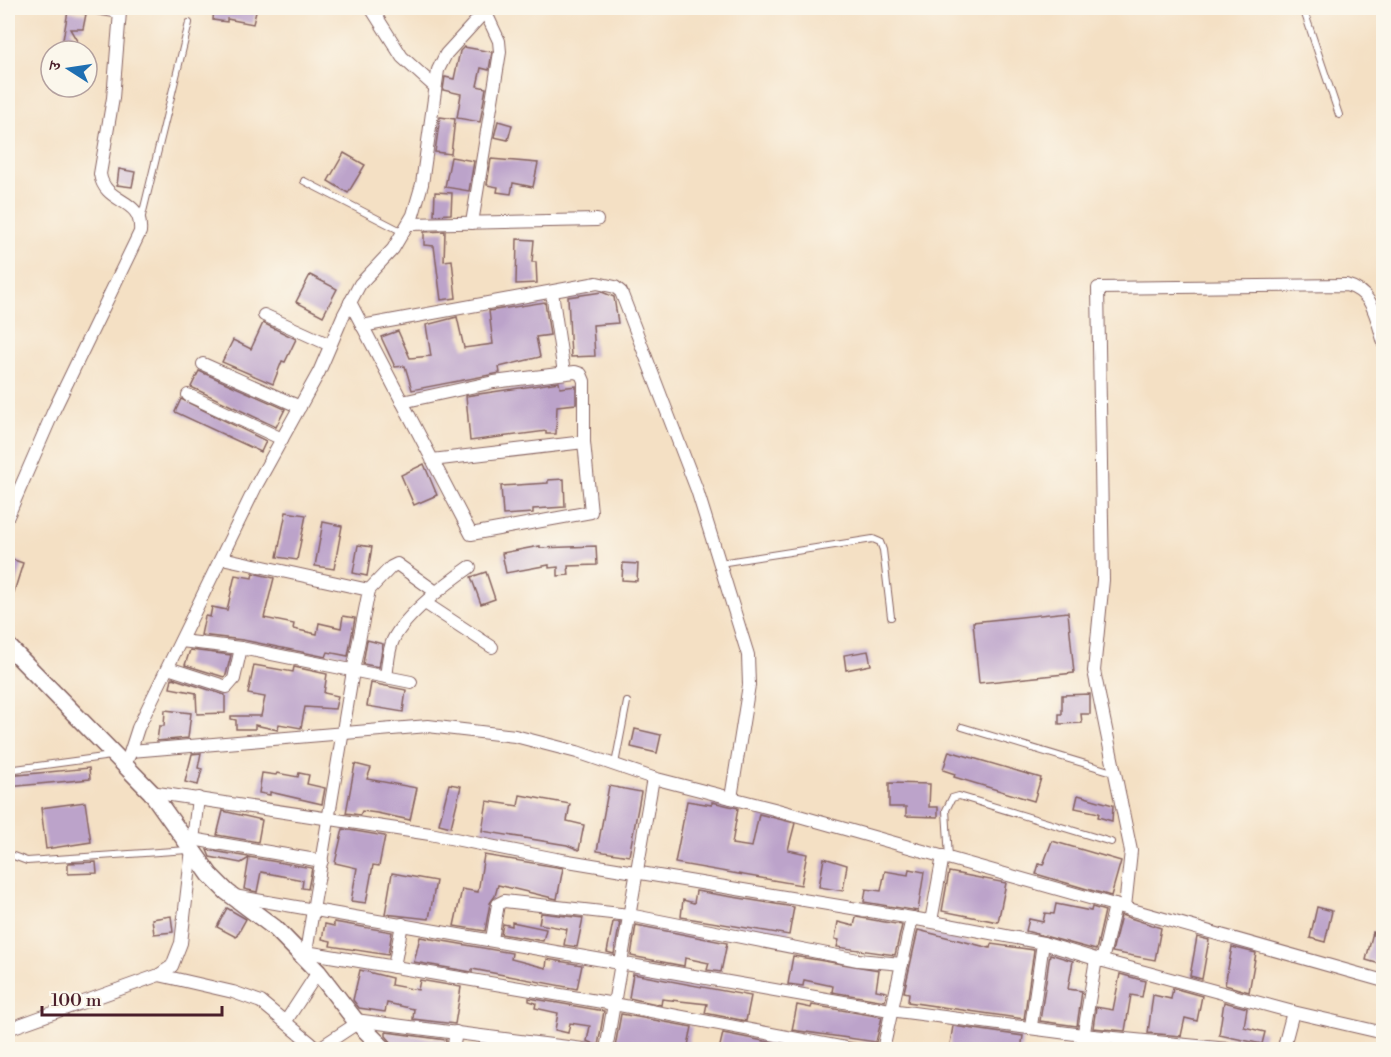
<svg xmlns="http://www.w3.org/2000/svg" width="1391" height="1057" viewBox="0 0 1391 1057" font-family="'Libre Bodoni','Noto Serif Devanagari',serif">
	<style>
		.building { fill: #bca3ca }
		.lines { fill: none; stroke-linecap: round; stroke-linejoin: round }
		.service-casing { stroke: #866361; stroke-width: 8 }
		.minor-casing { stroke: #866361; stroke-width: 14 }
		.secondary-casing { stroke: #866361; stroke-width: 19 }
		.service { stroke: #fff; stroke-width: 6 }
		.minor { stroke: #fff; stroke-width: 12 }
		.secondary { stroke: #fff; stroke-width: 16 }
	</style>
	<rect width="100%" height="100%" fill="#fbf7ec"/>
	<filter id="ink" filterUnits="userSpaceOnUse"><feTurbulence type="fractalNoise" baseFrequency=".0167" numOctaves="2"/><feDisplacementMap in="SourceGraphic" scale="12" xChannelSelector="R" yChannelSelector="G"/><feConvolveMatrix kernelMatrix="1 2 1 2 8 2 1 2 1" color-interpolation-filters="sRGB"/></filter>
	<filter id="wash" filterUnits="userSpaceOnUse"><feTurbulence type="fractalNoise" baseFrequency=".008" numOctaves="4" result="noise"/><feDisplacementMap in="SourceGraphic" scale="24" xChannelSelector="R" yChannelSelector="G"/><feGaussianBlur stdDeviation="1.35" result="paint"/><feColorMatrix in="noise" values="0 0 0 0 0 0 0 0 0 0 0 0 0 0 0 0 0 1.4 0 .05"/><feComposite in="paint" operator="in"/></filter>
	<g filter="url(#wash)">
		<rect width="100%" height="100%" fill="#f4e0c4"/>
		<g id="blocks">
			<g class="building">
				<polygon points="214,8 257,8 253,24 227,19 227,22 213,20"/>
				<polygon points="68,11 86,14 83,29 70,29 83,51 61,51"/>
				<polygon points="464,47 492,52 489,70 481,68 477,86 486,88 480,122 457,118 461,94 443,90 445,77 454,79 460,51"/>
				<polygon points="440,117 455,119 451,154 435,152"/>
				<polygon points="498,121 512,125 508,140 494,137"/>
				<polygon points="344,153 365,165 348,193 328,181"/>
				<polygon points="451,157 474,161 469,191 445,187"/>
				<polygon points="491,159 538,163 533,187 513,183 511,194 497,192 498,187 487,185"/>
				<polygon points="119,169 135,172 132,187 117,185"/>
				<polygon points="435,192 452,193 451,214 434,215"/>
				<polygon points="445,231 444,261 452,260 456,298 441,300 434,246 424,245 424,232"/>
				<polygon points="517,239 534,240 532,262 536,262 537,283 516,284"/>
				<polygon points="310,275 337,289 323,316 296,302"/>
				<polygon points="602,292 614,297 618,323 593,325 595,356 571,357 568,297"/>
				<polygon points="545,302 550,335 536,337 540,357 499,367 500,373 412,390 405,366 395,367 381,337 398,331 410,358 431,356 426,325 457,317 464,348 493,344 489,311"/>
				<polygon points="263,323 296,339 285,362 282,361 273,384 222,362 233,340 251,349"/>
				<polygon points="199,371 285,409 276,427 191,387"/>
				<polygon points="559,382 560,388 576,386 576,404 557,406 556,434 546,434 546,431 470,441 466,396"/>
				<polygon points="181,399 266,441 261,452 175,412"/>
				<polygon points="424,464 437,495 414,505 401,475"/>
				<polygon points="564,479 565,507 533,509 533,513 503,515 501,486 548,483 548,480"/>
				<polygon points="286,512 306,515 297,560 277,557"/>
				<polygon points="323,522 342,526 334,569 315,566"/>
				<polygon points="358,545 372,547 367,576 353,573"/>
				<polygon points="540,546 540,548 596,546 597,565 568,566 569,575 558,576 558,567 549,568 549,565 506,573 502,553"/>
				<polygon points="8,558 23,563 10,605 8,604"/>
				<polygon points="623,563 638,564 637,581 622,580"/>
				<polygon points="486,572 495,599 481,604 471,577"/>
				<polygon points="253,573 274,578 264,618 294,624 293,629 317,634 319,623 341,628 343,616 355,618 348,656 328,652 326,657 243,640 201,635 205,616 210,617 212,607 227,610 235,575 252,578"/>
				<polygon points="1068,612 1074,673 979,683 973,622"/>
				<polygon points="367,640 383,644 379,667 363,664"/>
				<polygon points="190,650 231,655 226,675 224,677 185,665"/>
				<polygon points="868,651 871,665 846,670 844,655"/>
				<polygon points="254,665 293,672 294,667 327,674 324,693 338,696 335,709 305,707 301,728 279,724 278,730 255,725 255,729 236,729 236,720 231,719 231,716 261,716 265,697 248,694"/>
				<polygon points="172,678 225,695 225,713 197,714 196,693 170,688"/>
				<polygon points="371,683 406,690 403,712 367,706"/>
				<polygon points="1090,694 1090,714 1081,714 1082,723 1059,724 1059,714 1062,714 1062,695"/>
				<polygon points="165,710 191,713 188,738 157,741 159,726 164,726"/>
				<polygon points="635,729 661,735 657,753 631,747"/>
				<polygon points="949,751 1041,778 1034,801 954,777 955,774 943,770"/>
				<polygon points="201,753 198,768 202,769 198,785 185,782 192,754"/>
				<polygon points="355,764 371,768 367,779 417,788 410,820 377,813 362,811 360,815 346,813"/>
				<polygon points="89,768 90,779 8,787 8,776"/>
				<polygon points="262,773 276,775 277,773 298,777 299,773 309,775 307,784 325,788 322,804 270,792 270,795 259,793"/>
				<polygon points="889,783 930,784 929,807 938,807 938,817 906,816 906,807 889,807"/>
				<polygon points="449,784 461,786 451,827 439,824"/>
				<polygon points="609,786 641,792 629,856 597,851"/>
				<polygon points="520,795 570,804 567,821 584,825 579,850 567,845 482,831 487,801 518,806"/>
				<polygon points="1078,795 1113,805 1112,821 1098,817 1099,813 1075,808"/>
				<polygon points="687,801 712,805 712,802 738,808 732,844 752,847 759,814 795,823 788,850 807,854 801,885 675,863"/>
				<polygon points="85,802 91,842 46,849 41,808"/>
				<polygon points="223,811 262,820 258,842 217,835"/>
				<polygon points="343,829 385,836 379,866 373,865 366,903 351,901 357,868 335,863"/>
				<polygon points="1052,841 1121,861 1111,896 1036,874 1039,864 1043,865"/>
				<polygon points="207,850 312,868 308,889 302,888 303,880 261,872 257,892 244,889 249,858 241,863 210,857"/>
				<polygon points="484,855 563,868 557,899 498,885 495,896 490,903 485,931 454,926 462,889 478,892"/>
				<polygon points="824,858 847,865 843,891 819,887"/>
				<polygon points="96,862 97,873 68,874 68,863"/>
				<polygon points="909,869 924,872 918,911 864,902 866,889 881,891 885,871 908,875"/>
				<polygon points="949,872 1006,883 998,922 942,911"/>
				<polygon points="392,873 436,881 429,919 385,914"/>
				<polygon points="696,891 794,907 789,935 681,917 683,900 694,903"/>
				<polygon points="1056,904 1091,911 1092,907 1105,911 1096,950 1026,931 1029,919 1043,922 1045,913 1054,914"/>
				<polygon points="1317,907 1332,911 1325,942 1310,938"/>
				<polygon points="227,908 246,919 236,937 217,927"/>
				<polygon points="541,913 583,918 577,947 564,945 567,929 539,924"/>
				<polygon points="1121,915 1161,928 1155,960 1112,952"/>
				<polygon points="171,916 173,932 154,934 152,919"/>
				<polygon points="856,917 902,925 895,955 837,947 839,940 835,939 838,922 854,926"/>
				<polygon points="334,922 392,932 388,955 330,946 331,941 322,939 325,924 334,926"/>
				<polygon points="512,922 546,929 543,941 501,934 503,924 512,926"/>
				<polygon points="613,922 620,922 614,954 607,952"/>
				<polygon points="636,925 727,943 721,972 707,970 709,963 685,958 684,966 631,956"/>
				<polygon points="918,930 990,948 991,944 1034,950 1024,1019 908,1002 909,993 904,992"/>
				<polygon points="1373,932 1383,935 1383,965 1366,960"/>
				<polygon points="420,937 512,953 511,959 546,968 547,959 582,965 577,989 472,969 472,972 414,962"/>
				<polygon points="1197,937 1209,940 1202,979 1190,976"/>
				<polygon points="1232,947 1256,953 1249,992 1225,985"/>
				<polygon points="1050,954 1073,961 1068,989 1082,991 1077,1026 1040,1021"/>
				<polygon points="793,956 879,970 876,990 887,992 885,1001 832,992 833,986 804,980 803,986 788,984"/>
				<polygon points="360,970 392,978 391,985 418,990 420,980 461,987 455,1024 413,1019 414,1009 387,1003 385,1012 359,1008 353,1000"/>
				<polygon points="633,974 751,996 746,1021 705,1013 707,1004 662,999 661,1005 629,998"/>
				<polygon points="1120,974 1145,981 1142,997 1131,995 1125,1031 1093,1028 1096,1007 1113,1010"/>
				<polygon points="1173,988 1202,996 1197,1021 1185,1018 1181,1036 1148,1033 1153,995 1171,999"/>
				<polygon points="529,998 604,1011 598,1046 587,1041 590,1026 570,1023 568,1033 555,1030 558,1013 535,1008 536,1003 529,1001"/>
				<polygon points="1224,1002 1247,1008 1244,1027 1265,1032 1262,1044 1219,1035"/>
				<polygon points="797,1005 811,1008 812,1005 882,1017 876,1042 792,1030"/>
				<polygon points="621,1014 692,1027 687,1050 615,1047"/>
				<polygon points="953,1026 1023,1036 1021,1050 949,1050"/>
				<polygon points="386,1032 446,1040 445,1050 397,1050 398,1045 394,1045 386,1036"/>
				<polygon points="723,1033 809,1050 719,1050"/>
			</g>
		</g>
	</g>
	<g filter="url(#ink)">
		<use href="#blocks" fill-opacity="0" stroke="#866361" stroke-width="1.5"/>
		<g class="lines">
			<defs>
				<g id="service">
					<polyline points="1303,8 1339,115"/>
					<polyline points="304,181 403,232"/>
					<polyline points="141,220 189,23"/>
					<polyline points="720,563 873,539 880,542 883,550 891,617"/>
					<polyline points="962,727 1116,773"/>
					<polyline points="615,764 627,702"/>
					<polyline points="8,770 111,756"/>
					<polyline points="8,854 27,861 188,850"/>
					<polyline points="949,858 946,810 952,798 959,796 1111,842"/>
				</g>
				<g id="minor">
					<polyline points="97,8 120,12 121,8"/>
					<polyline points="371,8 402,57 434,86"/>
					<polyline points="472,223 500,52 499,41 485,11"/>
					<polyline points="409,224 597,220"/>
					<polyline points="552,292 564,373"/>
					<polyline points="350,302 471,534 591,512 584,442 432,460"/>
					<polyline points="264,315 330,345"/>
					<polyline points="362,326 597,283 615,287 621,292 697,490 748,655 749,685 731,798"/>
					<polyline points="203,364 300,407"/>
					<polyline points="188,395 282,439"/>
					<polyline points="402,402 494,382 575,372 581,374 584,381 584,442"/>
					<path d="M8,516L54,410L140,232C143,196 105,206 100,174L113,98L120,12"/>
					<polyline points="222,558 369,590 353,671 306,952"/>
					<polyline points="369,590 391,567 397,564 436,592"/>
					<polyline points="425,603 492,647"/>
					<polyline points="181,641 241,648 411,682"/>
					<polyline points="168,668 227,687 234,679 241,648"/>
					<path d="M386,677C388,665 388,651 393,640C405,615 447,583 470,567"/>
					<polyline points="131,751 428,726 515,736 577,752 653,778 774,809 1384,981"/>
					<polyline points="129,756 138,728 257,484 319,372 343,316 360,284 393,249 413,215 422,184 438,70 446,54 488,8"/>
					<polyline points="151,792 430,834 556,859 912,918"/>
					<polyline points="192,839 322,861"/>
					<polyline points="234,896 890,1010 1083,1035 1239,1050"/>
					<path d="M1125,907L1131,851L1094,671L1103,580L1098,288L1346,285C1374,292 1376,318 1384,343"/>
					<polyline points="931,921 943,856"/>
					<polyline points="492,939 498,904 504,901 629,915 858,960 902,964"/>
					<polyline points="300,955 306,952 614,1004 856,1050"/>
					<polyline points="1102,961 1115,905"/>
					<polyline points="394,967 402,924"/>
					<polyline points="159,975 233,992 261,1002 319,1050"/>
					<polyline points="355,1020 591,1050"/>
					<polyline points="286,1021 318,972"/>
					<polyline points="1031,1026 1043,943"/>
					<polyline points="8,1029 159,975 172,966 181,943 198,798"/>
					<polyline points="318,1049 359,1022"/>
					<polyline points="453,1050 456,1032"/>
					<polyline points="606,1050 653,778"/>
					<polyline points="883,1050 912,918 1043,943 1096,959"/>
					<polyline points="1081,1050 1096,959 1293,1012 1384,1033"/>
					<polyline points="1283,1050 1293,1012"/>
				</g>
				<polyline id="secondary" points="8,646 151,792 210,875 227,892 275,928 318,972 355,1020 385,1050"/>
			</defs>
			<use href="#service" class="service-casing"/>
			<use href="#minor" class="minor-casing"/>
			<use href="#secondary" class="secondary-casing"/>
			<use href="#service" class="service"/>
			<use href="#minor" class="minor"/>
			<use href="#secondary" class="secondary"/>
		</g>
	</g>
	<rect width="1391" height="1057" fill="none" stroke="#fbf7ec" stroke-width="30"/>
	<g transform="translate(69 69) rotate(282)"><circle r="28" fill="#fbf7ec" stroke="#b4a19f" stroke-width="1.5"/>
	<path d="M0-4.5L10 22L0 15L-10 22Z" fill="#1f6fb2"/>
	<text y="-9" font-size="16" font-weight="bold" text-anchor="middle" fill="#4a1f2b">उ</text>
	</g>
	<path d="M42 1006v9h180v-9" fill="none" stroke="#4a1f2b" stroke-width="3"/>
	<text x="51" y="1006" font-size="18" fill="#4a1f2b" stroke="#fbf7ec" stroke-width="4.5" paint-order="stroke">100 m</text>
</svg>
